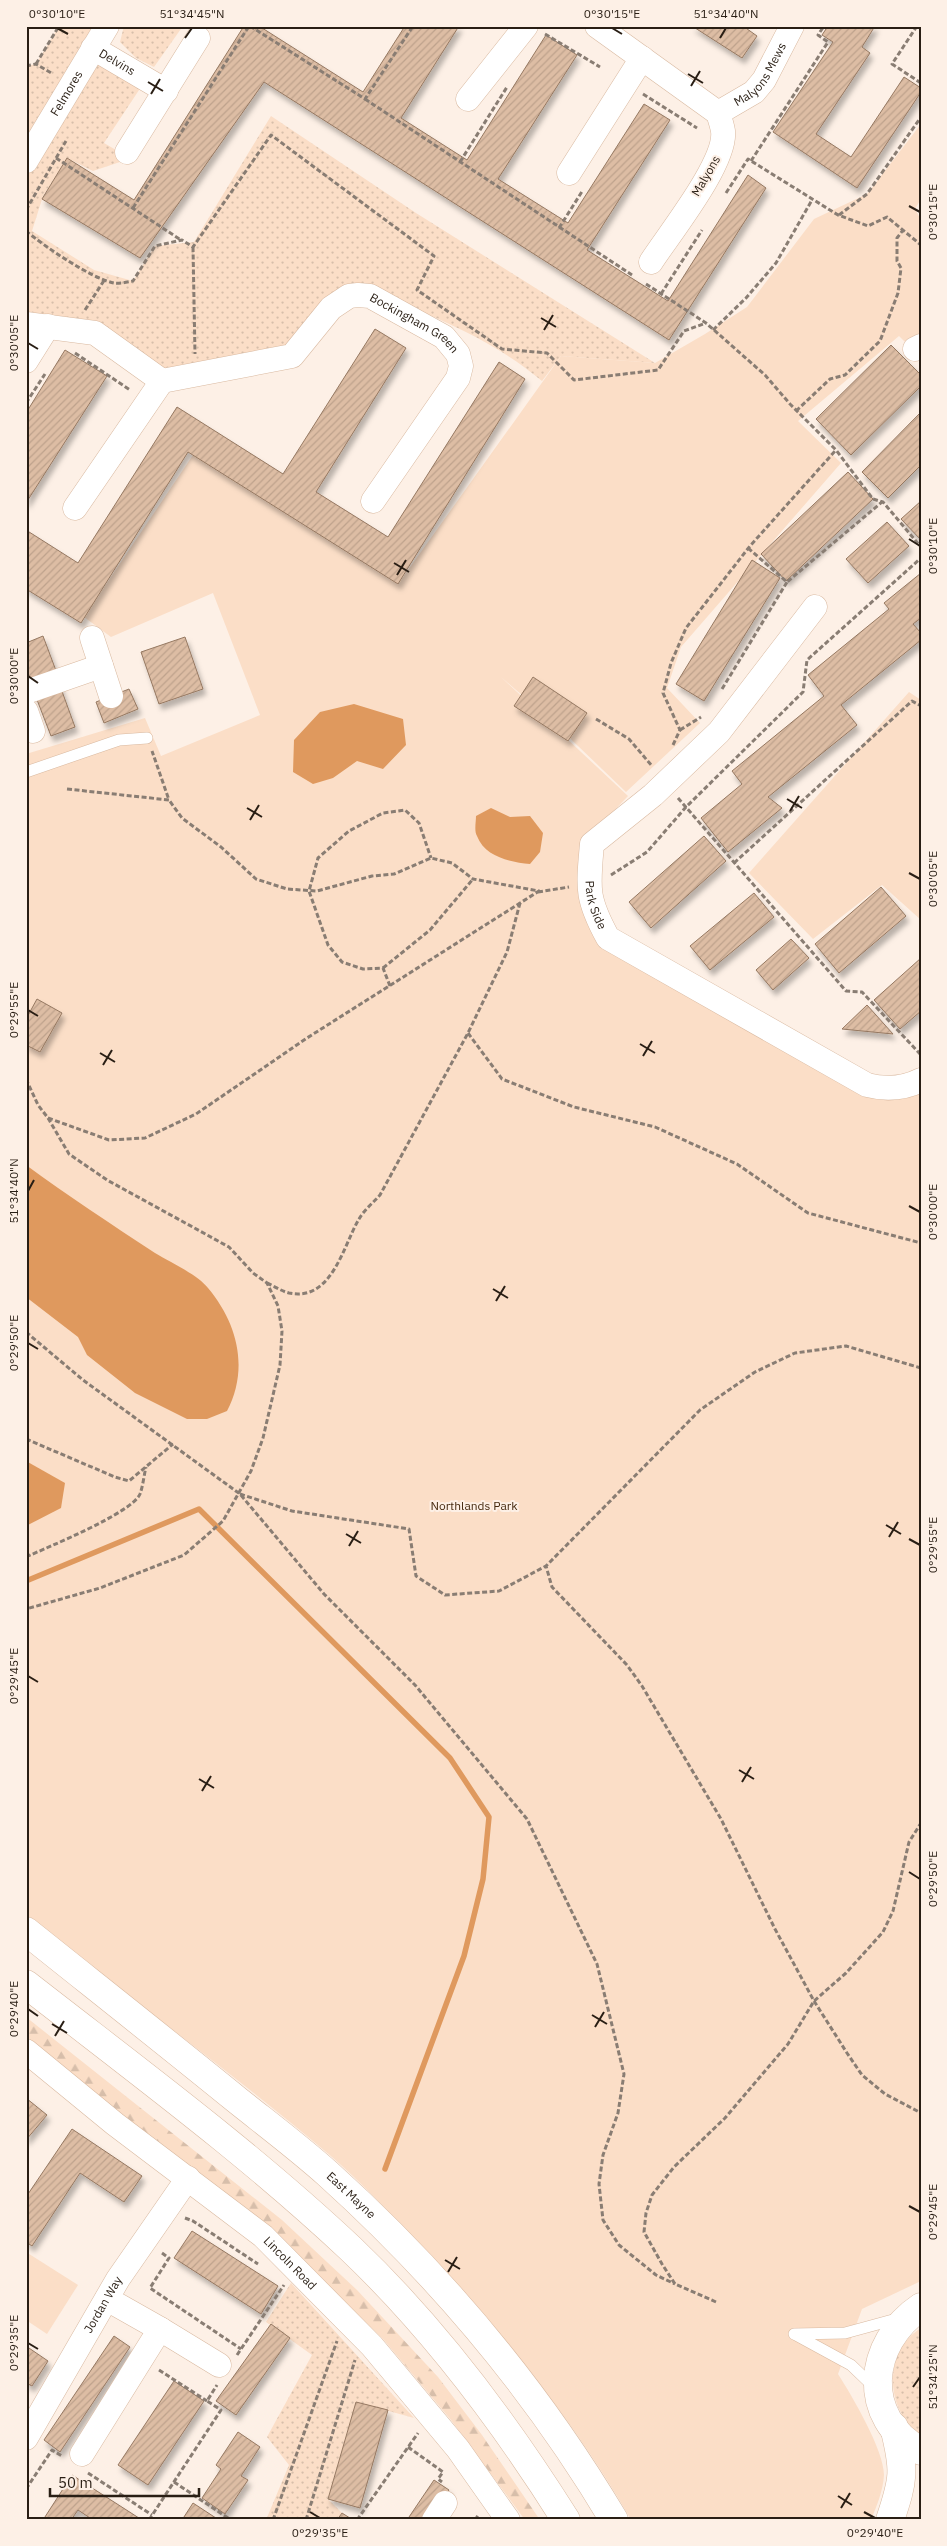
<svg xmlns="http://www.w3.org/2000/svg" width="947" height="2546" viewBox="0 0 947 2546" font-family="'IBM Plex Sans',sans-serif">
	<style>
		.grass { fill: url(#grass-dots) }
		.forest { fill: url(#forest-firs) }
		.park { fill: #fbdec7 }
		.water { fill: #df995e }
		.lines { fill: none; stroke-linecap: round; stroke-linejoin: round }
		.stream { stroke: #df995e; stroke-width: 5.5 }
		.building { fill: url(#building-hatch); stroke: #957861; filter: url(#shadow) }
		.service-casing { stroke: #d9b9a0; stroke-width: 12 }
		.minor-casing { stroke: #d9b9a0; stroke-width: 25 }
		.tertiary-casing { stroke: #d9b9a0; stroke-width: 29 }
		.primary-casing { stroke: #d9b9a0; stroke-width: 29 }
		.path { stroke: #897d73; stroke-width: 3; stroke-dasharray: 5 2.5; stroke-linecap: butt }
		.service { stroke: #fff; stroke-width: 11 }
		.minor { stroke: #fff; stroke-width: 24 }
		.tertiary { stroke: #fff; stroke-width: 28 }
		.primary { stroke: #fff; stroke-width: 28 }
		.ticks { fill: none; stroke: #291e14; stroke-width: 2 }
		.labels { text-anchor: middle; stroke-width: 4; stroke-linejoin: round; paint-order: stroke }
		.street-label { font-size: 12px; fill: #291e14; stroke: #fdf0e6 }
		.park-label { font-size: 12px; fill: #45290f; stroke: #fdf0e6 }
		.neatline { fill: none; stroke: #291e14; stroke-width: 2 }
		.ticks-label { font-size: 12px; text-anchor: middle; fill: #291e14 }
	</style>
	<defs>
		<pattern id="grass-dots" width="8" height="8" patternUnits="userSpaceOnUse" patternTransform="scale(1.25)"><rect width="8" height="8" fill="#fbdec7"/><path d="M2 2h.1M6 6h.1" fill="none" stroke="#d7beaa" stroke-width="1.8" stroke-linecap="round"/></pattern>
		<pattern id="forest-firs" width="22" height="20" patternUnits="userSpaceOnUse" patternTransform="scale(1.25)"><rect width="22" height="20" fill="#fbdec7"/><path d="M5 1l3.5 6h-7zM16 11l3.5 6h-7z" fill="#d7beaa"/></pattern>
		<pattern id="building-hatch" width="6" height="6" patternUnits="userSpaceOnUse" patternTransform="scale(1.25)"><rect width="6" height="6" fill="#ddbda4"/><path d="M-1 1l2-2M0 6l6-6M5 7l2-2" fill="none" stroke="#bea28c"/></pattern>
		<filter id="shadow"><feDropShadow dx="3" dy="5.5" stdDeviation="2.5" flood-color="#0004"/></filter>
	</defs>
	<rect width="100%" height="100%" fill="#fdf0e6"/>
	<g class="grass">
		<polygon points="59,26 96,26 26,142 26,66 36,64"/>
		<polygon points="124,26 183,26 154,67 136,58 120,42"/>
		<path d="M93,55L143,84L104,143L123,154V161L93,171L67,158L43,196L32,231L94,270L133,281L155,246L194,242L271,116L416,213L655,363L561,356L542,381C489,336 422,312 358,285L292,356L162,381L91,329L41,322L26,312V171Z"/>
		<polygon points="291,2283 414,2418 356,2402 328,2499 342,2513 337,2520 266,2520 289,2465 267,2437 312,2355 266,2322"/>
		<path d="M921,2328V2435C885,2411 882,2352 921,2328Z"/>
	</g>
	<polygon class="forest" points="26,2017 282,2220 357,2290 438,2377 482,2435 540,2520 525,2520 451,2420 383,2339 322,2280 26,2044"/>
	<g class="park">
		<path d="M921,124V199L915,209L921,220V358L899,336L798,421L841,463L681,647L667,688L700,723L626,792L554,723L501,677L628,796L586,840L587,918L860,1090H921V2281L862,2309L838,2374C852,2396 884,2450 884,2475C883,2491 877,2505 871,2520H631C573,2418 497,2327 417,2242C390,2213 362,2183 332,2157C233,2073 127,1997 26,1915V754L145,718L161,756L260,715L213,593L111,637L84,617L193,455L398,584L561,356L655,363L705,334L747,307L814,219L867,194Z"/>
		<polygon points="909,692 921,700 921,920 882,885 813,939 749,873"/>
		<polygon points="26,2252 78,2285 47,2334 26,2320"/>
	</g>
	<g class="water">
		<polygon points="354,704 403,719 406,745 383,769 357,761 333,778 313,784 293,772 294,740 320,712"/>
		<path d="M491,808L510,817L530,816L543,833L540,852L530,864C510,862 485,857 477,836C474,831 476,822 476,816Z"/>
		<path d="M26,1165C68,1196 111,1224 155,1253C170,1262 198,1275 208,1288C238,1324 249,1369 227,1411L207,1419H187L135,1393L87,1355L78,1337L26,1297Z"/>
		<polygon points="26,1461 65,1483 61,1508 26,1526"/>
	</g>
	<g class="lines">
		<polyline class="stream" points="26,1581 199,1509 450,1758 489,1817 483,1879 464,1956 385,2169"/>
	</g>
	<g class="building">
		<polygon points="244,26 259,26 363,92 405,26 459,26 401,118 467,160 546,35 577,55 498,179 568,223 644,104 670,120 587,250 668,301 748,175 766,188 669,340 264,82 140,258 42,199 67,158 134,200"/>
		<polygon points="692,26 743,26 757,36 742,58"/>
		<polygon points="828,26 875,26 862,47 870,53 816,134 851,157 904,77 921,88 921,92 857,188 773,132 833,42 822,35"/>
		<polygon points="375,329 406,348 316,492 388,537 499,362 525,379 398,584 188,452 81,623 26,589 26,530 78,563 177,407 283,474"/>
		<polygon points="891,345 921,375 921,386 851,455 816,419"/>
		<polygon points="65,350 107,376 26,503 26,413"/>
		<polygon points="921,412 921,465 888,498 862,472"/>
		<polygon points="848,472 873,499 786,581 761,554"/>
		<polygon points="921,501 921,540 901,519"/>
		<polygon points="887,522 909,546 868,583 846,559"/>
		<polygon points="752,560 780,578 704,701 676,684"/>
		<polygon points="921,573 921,618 913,624 921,633 921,640 841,705 857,725 768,797 782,808 728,852 701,818 742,784 732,771 824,696 808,675 889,609 884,603"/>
		<polygon points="43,636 58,676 32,685 26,671 26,643"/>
		<polygon points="185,637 203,689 159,704 141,652"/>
		<polygon points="533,677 587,713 568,741 514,706"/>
		<polygon points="59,683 75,727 51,736 34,692"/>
		<polygon points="129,689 138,709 104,723 96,702"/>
		<polygon points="704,836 726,861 651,928 629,902"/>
		<polygon points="881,887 906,916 839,973 815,944"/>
		<polygon points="754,893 774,917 710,970 690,946"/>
		<polygon points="791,939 809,958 773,990 756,970"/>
		<polygon points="921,958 921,1011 900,1029 874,1000"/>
		<polygon points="37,999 62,1013 40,1052 26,1045 26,1019"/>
		<polygon points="867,1005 893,1034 842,1029"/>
		<polygon points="26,2098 47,2115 26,2140"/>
		<polygon points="72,2129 142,2176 124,2202 80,2173 32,2246 26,2242 26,2197"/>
		<polygon points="192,2231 278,2286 261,2314 174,2258"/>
		<polygon points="271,2324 290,2338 236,2415 216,2401"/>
		<polygon points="114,2336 130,2347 60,2452 44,2440"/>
		<polygon points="26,2346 48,2361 32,2386 26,2383"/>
		<polygon points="174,2381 204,2401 148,2485 118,2465"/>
		<polygon points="356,2402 388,2410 360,2508 328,2499"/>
		<polygon points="238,2432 260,2447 241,2476 248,2480 225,2514 202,2498 221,2469 216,2465"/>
		<polygon points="72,2475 142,2520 93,2520 78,2510 71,2520 43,2520"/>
		<polygon points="434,2480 449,2490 428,2520 407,2520"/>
		<polygon points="193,2503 219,2520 182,2520"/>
		<polygon points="342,2513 353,2520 337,2520"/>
	</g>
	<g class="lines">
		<defs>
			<g id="service">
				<polyline points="26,772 119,740 147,738"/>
				<polyline points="794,2334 845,2333 900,2318"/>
				<polyline points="796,2335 851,2365 874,2387"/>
			</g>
			<g id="minor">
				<path d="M597,26L718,113C720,119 722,125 723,131C727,162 669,234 651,262"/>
				<path id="s1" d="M93,48L166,91"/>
				<polyline points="468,99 526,26"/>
				<path id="s2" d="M718,113L754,92L764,80L792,26"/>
				<polyline points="127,152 198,38"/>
				<path id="s3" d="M26,161L107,26"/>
				<polyline points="569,173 642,58"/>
				<path id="s4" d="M26,324L95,333L162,381L292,356L331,308L349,296L358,295L370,296L444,337L458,354L461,366L458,378L373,501"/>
				<polyline points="915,349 921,346"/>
				<polyline points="26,361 48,326"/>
				<polyline points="75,508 162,381"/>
				<path id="s5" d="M815,607L719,732L653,795L592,844C588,888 586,898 608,938L867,1085C886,1090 903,1089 921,1080"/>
				<polyline points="92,638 111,696"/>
				<polyline points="26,692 101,666"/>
				<polyline points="26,711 33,731"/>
				<path id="s6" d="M26,2051L115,2124L263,2236L372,2346L458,2449L508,2520"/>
				<polyline points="107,2299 160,2329"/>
				<path id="s7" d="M26,2438L118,2279L188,2178"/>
				<polyline points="82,2454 160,2329 219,2365"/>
				<polyline points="434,2520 445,2503"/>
			</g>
			<g id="tertiary">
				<path d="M921,2307C867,2343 860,2418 921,2451"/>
				<path d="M890,2520C904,2479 905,2470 894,2427"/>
			</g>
			<g id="primary">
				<path id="s8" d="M26,1931C96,1987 167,2043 237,2100C267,2124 299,2148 328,2174C441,2276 536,2389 614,2520"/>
				<path d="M26,1984C136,2070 249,2153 351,2249C434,2328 505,2423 566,2520"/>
			</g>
		</defs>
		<use href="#service" class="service-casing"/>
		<use href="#minor" class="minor-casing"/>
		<use href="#tertiary" class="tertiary-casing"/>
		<use href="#primary" class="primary-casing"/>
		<g class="path">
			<polyline points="250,26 365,99 413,26"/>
			<polyline points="917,26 892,64 921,83"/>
			<polyline points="545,34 600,67"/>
			<polyline points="36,64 59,26"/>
			<polyline points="26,66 36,64 53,74"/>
			<polyline points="643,94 697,128"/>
			<polyline points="365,99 632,275"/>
			<polyline points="56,158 181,240"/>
			<polyline points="751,161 828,42 818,35 824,26"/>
			<polyline points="460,162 507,87"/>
			<polyline points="726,193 748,159 838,215 868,226 887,217 921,245"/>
			<polyline points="133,208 249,26"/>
			<polyline points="26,210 66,141"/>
			<polyline points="839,215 867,194 921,117"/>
			<polyline points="559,228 583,190"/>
			<path d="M26,231C44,246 92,279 114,283C119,284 127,282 133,281L155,246L182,240L193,247L271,135L434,256L417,290L502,349L547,353L574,380L658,370L684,331L706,323"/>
			<polyline points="193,247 195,354"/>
			<polyline points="646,284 706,323 765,375 790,404 836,450 873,499 883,502 921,547"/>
			<polyline points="661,294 702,230"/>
			<polyline points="85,310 105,279"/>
			<polyline points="713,330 746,298 776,263 812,200"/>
			<polyline points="75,353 130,390"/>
			<polyline points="26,403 45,374"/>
			<polyline points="796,411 830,379 845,375 880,341 898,293 901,268 897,261 897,238 903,230"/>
			<polyline points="748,548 787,582 882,502"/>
			<polyline points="722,689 787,582"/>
			<polyline points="596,719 629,739 652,766"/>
			<polyline points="680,730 701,717"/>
			<polyline points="673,745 680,730 663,693 671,663 686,628 750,546 836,450"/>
			<polyline points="67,789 169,800 152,751"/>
			<polyline points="678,798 846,991 862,992 921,1055"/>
			<polyline points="734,863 912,701 921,706"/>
			<polyline points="611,875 647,852 686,807 803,692 807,660 921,558"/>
			<polyline points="538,892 569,887"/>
			<polyline points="383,968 430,930 473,879"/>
			<polyline points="390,986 383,968 363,969 342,962 328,945 309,891 318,858 349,831 383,813 405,810 419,823 431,858"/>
			<polyline points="468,1033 502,1079 574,1107 655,1127 737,1164 808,1213 921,1243"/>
			<polyline points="26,1079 38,1105 48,1118 69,1154 107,1180 229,1247 253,1273 267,1283 278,1306 282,1331 280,1365 263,1438 251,1471 223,1521 184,1555 100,1588 26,1609"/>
			<polyline points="48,1118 109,1140 145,1138 196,1114 307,1038 539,891 473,879 452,863 431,858 394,874 372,876 317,891 287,889 256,879 221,847 182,818 169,800"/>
			<path d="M267,1283C274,1286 281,1291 289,1293C332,1302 343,1246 359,1219C364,1210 373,1203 380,1195L468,1033L507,952L520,903"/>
			<polyline points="26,1332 83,1380 240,1494 324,1594 415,1685 527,1819 597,1964 624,2074 618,2113 603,2155 599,2184 603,2220 619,2245 656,2275 675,2284"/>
			<polyline points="921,1368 846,1346 795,1353 755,1372 700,1410 546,1566 552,1587 627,1665 642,1686 721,1819 775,1929 814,2001 847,2053 862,2075 885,2094 921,2113"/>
			<polyline points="26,1439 115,1477 129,1481 173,1444"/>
			<polyline points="240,1494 292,1511 409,1529 416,1576 445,1595 499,1591 546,1566"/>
			<path d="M26,1557C48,1547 132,1513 140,1494C143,1486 144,1475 146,1467"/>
			<polyline points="185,2218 193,2221 258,2264"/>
			<polyline points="162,2253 169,2258 150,2288 241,2349"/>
			<polyline points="716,2302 675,2284 662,2264 644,2232 646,2213 652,2195 674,2167 725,2118 788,2044 814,2001 846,1973 883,1932 893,1911 909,1842 921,1823"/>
			<polyline points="237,2355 284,2285"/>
			<polyline points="159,2370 207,2401"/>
			<polyline points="408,2447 443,2472 438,2479 442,2482"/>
			<polyline points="88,2473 152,2515"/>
			<polyline points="174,2482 231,2520"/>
			<polyline points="26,2489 52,2450 62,2456"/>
			<polyline points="149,2520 221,2410 207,2401 217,2385"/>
			<polyline points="273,2520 337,2341"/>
			<polyline points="306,2520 355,2360"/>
			<polyline points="357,2520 418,2433"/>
			<polyline points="475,2520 479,2514"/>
		</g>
		<use href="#service" class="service"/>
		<use href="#minor" class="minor"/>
		<use href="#tertiary" class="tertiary"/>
		<use href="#primary" class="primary"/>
	</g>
	<path class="ticks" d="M57,28L68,34M612,28L622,34M185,38L192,28M720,38L726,28M688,74L703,83M148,82L163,91M691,86L700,71M151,94L160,79M909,206L920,212M541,318L556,327M544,330L553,315M28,343L38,349M909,539L920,546M394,563L409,572M397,575L406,560M28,676L38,683M787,799L802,808M247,808L262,817M790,811L799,796M250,820L259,805M909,873L920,879M28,1010L38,1016M640,1044L655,1053M100,1053L115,1062M643,1056L652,1041M103,1065L112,1050M28,1191L34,1180M909,1206L920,1212M493,1289L508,1298M496,1301L505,1286M28,1343L38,1349M886,1525L901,1534M346,1534L361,1543M889,1537L898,1522M909,1539L920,1545M349,1546L358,1531M28,1676L38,1682M739,1770L754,1779M199,1779L214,1788M742,1782L751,1767M202,1791L211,1776M909,1872L920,1879M28,2009L38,2016M592,2015L607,2024M52,2024L67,2033M595,2027L604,2012M55,2036L64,2021M909,2206L920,2212M445,2260L460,2269M448,2272L457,2257M28,2343L38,2349M913,2387L920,2377M838,2496L852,2505M841,2508L850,2493M310,2512L320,2518M864,2512L875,2518"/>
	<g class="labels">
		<g class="street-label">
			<text dy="4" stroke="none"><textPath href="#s1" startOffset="28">Delvins</textPath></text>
			<text dy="4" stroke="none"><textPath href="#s2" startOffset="59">Malyons Mews</textPath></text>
			<text dy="4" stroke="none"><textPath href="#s3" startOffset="79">Felmores</textPath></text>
			<text transform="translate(706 176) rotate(-60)" y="4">Malyons</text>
			<text dy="4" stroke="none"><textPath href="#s4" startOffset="441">Bockingham Green</textPath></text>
			<text dy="4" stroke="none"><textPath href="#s5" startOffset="389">Park Side</textPath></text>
			<text dy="4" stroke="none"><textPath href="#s8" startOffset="419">East Mayne</textPath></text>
			<text dy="4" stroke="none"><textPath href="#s6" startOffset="339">Lincoln Road</textPath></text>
			<text dy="4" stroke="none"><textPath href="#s7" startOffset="154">Jordan Way</textPath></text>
		</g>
		<g class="park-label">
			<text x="474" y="1510">Northlands Park</text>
		</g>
	</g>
	<rect width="947" height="2546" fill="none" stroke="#fdf0e6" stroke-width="55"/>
	<path d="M50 2488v8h149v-8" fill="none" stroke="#291e14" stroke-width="2.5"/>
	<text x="58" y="2488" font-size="15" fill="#291e14" stroke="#fdf0e6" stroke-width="4" paint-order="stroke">50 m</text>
	<rect x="28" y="28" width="892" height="2490" class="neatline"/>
	<g class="ticks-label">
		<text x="57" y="18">0°30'10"E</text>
		<text x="192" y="18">51°34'45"N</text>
		<text x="612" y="18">0°30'15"E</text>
		<text x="726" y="18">51°34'40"N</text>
		<text transform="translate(933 212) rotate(-90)" y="4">0°30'15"E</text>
		<text transform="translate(14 343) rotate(-90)" y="4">0°30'05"E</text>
		<text transform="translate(933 546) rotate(-90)" y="4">0°30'10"E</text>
		<text transform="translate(14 676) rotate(-90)" y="4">0°30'00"E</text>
		<text transform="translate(933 879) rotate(-90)" y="4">0°30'05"E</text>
		<text transform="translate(14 1010) rotate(-90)" y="4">0°29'55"E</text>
		<text transform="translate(14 1191) rotate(-90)" y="4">51°34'40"N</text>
		<text transform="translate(933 1212) rotate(-90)" y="4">0°30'00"E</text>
		<text transform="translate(14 1343) rotate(-90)" y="4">0°29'50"E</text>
		<text transform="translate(933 1545) rotate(-90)" y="4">0°29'55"E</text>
		<text transform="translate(14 1676) rotate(-90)" y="4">0°29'45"E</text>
		<text transform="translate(933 1879) rotate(-90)" y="4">0°29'50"E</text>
		<text transform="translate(14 2009) rotate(-90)" y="4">0°29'40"E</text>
		<text transform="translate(933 2212) rotate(-90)" y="4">0°29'45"E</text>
		<text transform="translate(14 2343) rotate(-90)" y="4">0°29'35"E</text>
		<text transform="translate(933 2377) rotate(-90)" y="4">51°34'25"N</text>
		<text x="320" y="2537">0°29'35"E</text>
		<text x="875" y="2537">0°29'40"E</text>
	</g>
</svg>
